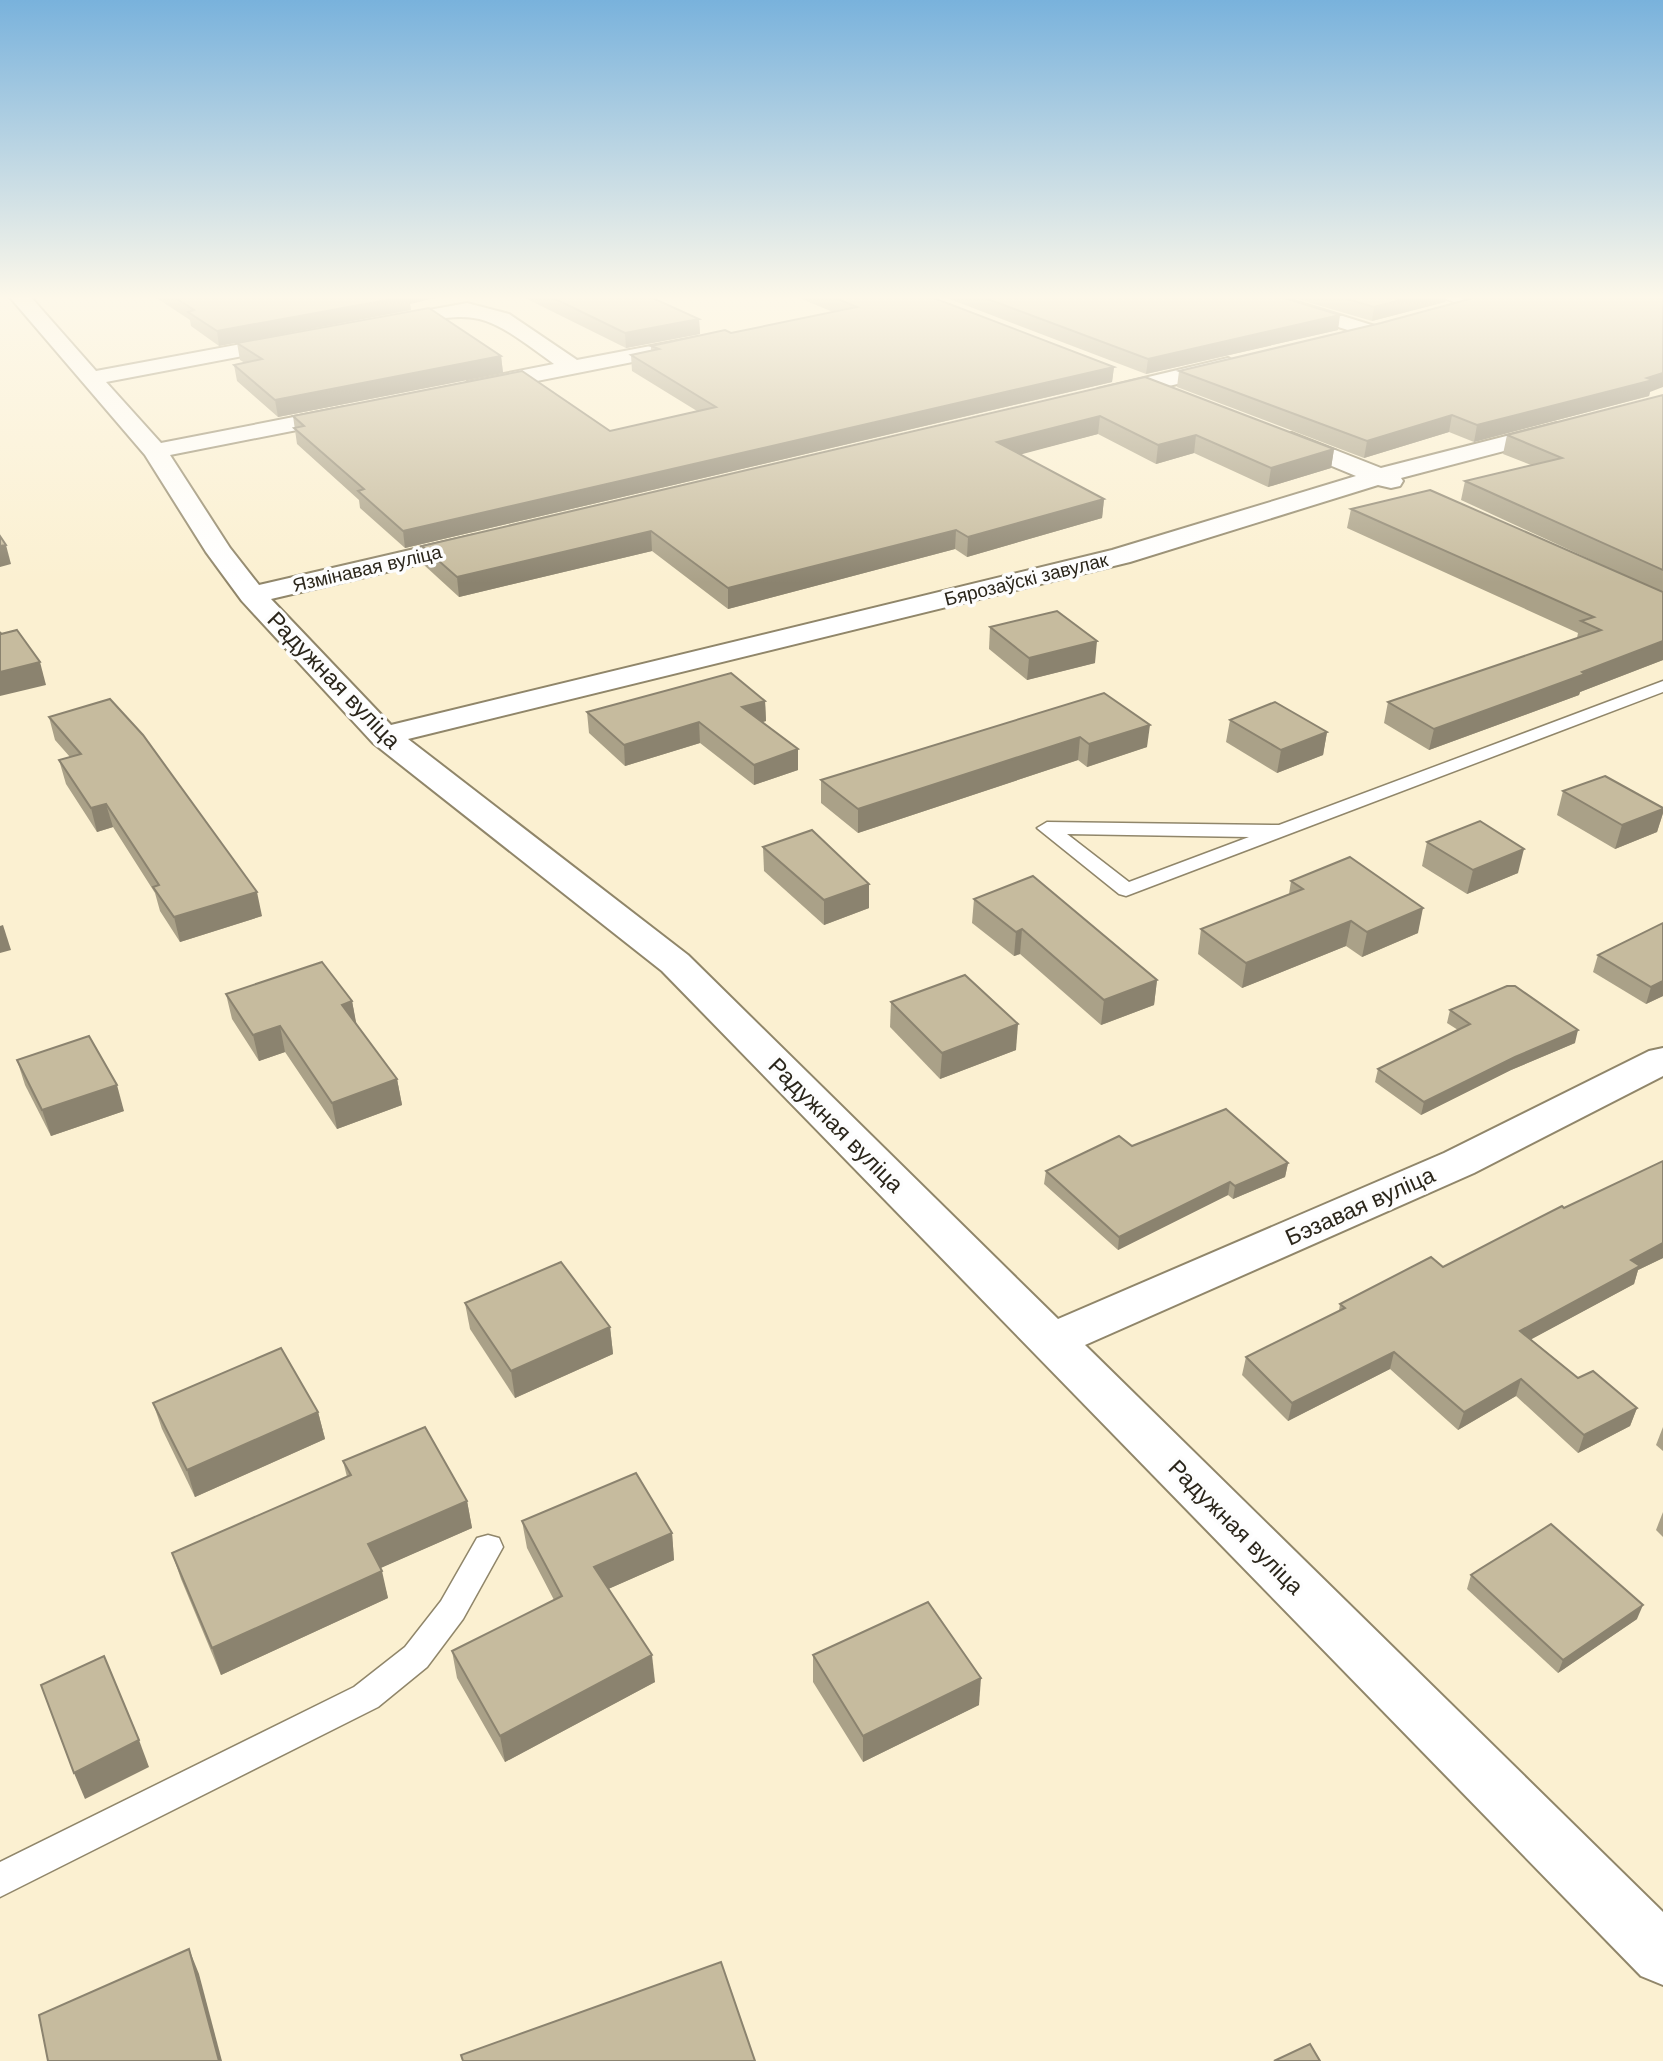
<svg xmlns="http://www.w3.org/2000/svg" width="1663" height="2061" viewBox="0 0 1663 2061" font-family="Helvetica,sans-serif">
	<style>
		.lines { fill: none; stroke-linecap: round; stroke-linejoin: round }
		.lane-casing { stroke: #90866a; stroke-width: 3 }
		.street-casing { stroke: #90866a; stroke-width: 4 }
		.lane { fill: #fff; fill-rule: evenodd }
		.street { fill: #fff; fill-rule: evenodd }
		.wall { fill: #aaa188 }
		.shaded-wall { fill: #8b836f }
		.building { fill: #c6bb9e; stroke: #8b836f; stroke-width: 2 }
		.labels { text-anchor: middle; stroke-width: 7; stroke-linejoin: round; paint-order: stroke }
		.far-street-label { font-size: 19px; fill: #2b261b; stroke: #fdfdfd }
		.street-label { font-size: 23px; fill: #2b261b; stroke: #fdfdfd }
	</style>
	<rect width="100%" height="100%" fill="#fbf0d1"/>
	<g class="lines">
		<defs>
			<g id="lane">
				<polygon points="1435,295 1452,295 1476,304 1470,308"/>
				<path d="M1663,681V692L1126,896L1119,894L1037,828L1047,822L1279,825ZM1067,834L1249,837L1129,882Z"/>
				<polygon points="488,1535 499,1538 503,1547 463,1619 427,1667 378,1707 0,1897 0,1862 354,1687 405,1647 441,1601 477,1538"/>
			</g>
			<g id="street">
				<polygon points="8,295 29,295 96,371 290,335 298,336 301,341 290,347 106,382 161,443 345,407 353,409 357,414 353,419 170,455 230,548 259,585 475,535 484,537 488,543 484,549 271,599 391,725 1112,550 1356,476 1276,443 1272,438 1276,433 1292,433 1381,468 1557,423 1565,425 1569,430 1565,435 1401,478 1403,481 1400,486 1391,488 1378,485 1130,562 408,739 688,955 1058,1319 1444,1153 1649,1051 1663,1048 1663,1076 1474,1173 1085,1345 1663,1912 1663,1985 1641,1976 662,971 373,743 242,601 206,552 145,455"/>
				<polygon points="1245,295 1275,295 1378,327 1382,331 1371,337 1364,335 1248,299"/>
				<path d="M467,303L509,314L577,360L698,337L709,343L698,349L476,393L468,391L465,386L468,381L554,364C478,308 479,310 387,329L377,323L380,319Z"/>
				<polygon points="1228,358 1239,365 1236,370 1106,401 1095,394 1098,389"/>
			</g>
		</defs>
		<use href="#lane" class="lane-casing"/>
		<use href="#street" class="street-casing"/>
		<use href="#lane" class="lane"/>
		<use href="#street" class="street"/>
	</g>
	<g class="wall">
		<polygon points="152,295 447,295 410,304 411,310 219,346 191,326 190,320"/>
		<polygon points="519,295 646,295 699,319 700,334 626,348"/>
		<polygon points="792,295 926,295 1114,367 1112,382 405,548 360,508 359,500 297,444 293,416 610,431 697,411 632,371 631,355 651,351 651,346 731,333 833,312"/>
		<polygon points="939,295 1274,295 1338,330 1146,374"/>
		<polygon points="1283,295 1447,295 1445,302 1372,321"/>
		<polygon points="1381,323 1650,392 1649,396 1474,442 1449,432 1364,458 1177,387 1179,371"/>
		<polygon points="237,343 501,356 503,373 278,417 237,381 234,365 245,363 240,360"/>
		<polygon points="1145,377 1334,449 1331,468 1268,487 1194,453 1156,464 1098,434 1020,454 1104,499 1102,518 967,557 955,549 728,609 652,551 459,597 424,565 422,546"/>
		<polygon points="1663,395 1663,660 1580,692 1579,695 1429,750 1384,723 1388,702 1577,638 1578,633 1347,528 1351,509 1598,563 1461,500 1465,481 1531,465 1503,454 1507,435"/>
		<polygon points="990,627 1095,663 1027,680 989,649"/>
		<polygon points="1104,693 1147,747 1087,767 1078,760 858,833 821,803 821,780"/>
		<polygon points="765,701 766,721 762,722 798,749 798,770 754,785 700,743 625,766 589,733 587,712"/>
		<polygon points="49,717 262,916 180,942 160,911 155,893 113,827 97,832 66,784 59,760 70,757 55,740"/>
		<polygon points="1230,720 1327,732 1323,755 1277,773 1226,742"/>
		<polygon points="1563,791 1663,808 1663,813 1657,832 1615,849 1557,815"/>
		<polygon points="1427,842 1518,873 1467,894 1422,866"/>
		<polygon points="763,847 869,908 824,925 764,871"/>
		<polygon points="1291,881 1418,933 1362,957 1346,946 1242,988 1198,954 1201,929 1289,894"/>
		<polygon points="974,899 1157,980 1154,1005 1101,1025 1020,954 1014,956 972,923"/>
		<polygon points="1663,923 1663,996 1646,1004 1593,972 1598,955"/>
		<polygon points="226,994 352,1001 356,1024 397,1079 402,1105 337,1129 285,1052 259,1061 232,1019"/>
		<polygon points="891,1002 1016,1050 940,1079 890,1027"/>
		<polygon points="1450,1010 1575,1043 1511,1070 1421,1115 1375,1082 1378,1069 1458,1030 1447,1023"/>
		<polygon points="17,1060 124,1111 51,1136 25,1085"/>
		<polygon points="1132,1146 1288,1163 1285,1177 1233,1199 1228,1195 1118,1250 1044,1184 1046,1171"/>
		<polygon points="1663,1161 1663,1258 1638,1270 1634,1284 1531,1339 1578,1378 1637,1408 1630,1426 1578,1453 1516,1396 1458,1430 1390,1369 1288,1421 1242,1375 1246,1357 1339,1311 1340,1304 1443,1267"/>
		<polygon points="465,1303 610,1327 613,1354 515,1398 470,1329"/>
		<polygon points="153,1403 318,1412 325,1439 195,1497 162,1429"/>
		<polygon points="1663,1427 1663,1451 1656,1445"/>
		<polygon points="343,1461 467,1501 472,1528 380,1568 388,1598 221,1675 181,1579 172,1553 347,1477"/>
		<polygon points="1663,1512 1663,1537 1656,1530"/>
		<polygon points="522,1521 672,1533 674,1560 608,1589 655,1682 505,1762 457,1678 452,1651 554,1600 527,1548"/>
		<polygon points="1471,1575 1637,1619 1558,1673 1467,1589"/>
		<polygon points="813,1655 979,1705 863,1762 813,1682"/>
	</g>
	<g class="shaded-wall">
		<polygon points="403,295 447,295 410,304 411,310 219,346 217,331"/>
		<polygon points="1419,295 1447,295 1445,302 1372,321 1374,307"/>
		<polygon points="1340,315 1338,330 1146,374 1148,359"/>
		<polygon points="699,319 700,334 626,348 625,333"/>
		<polygon points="501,356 503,373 278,417 275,400"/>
		<polygon points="1114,367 1112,382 405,548 403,531"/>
		<polygon points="1663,373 1663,387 1650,392 1649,396 1474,442 1477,425 1647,378"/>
		<polygon points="1452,415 1449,432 1364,458 1367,441"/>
		<polygon points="1100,416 1098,434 996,461 997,442"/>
		<polygon points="1196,435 1194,453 1156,464 1158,445"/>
		<polygon points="1334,449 1331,468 1268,487 1271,468"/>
		<polygon points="1104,499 1102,518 967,557 968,537"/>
		<polygon points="956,530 955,549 728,609 728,588"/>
		<polygon points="651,531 652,551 459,597 457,577"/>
		<polygon points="6,545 11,564 0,567 0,546"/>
		<polygon points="1097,641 1095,663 1027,680 1029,658"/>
		<polygon points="1663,641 1663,660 1580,692 1579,695 1429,750 1434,729"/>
		<polygon points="40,662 46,685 0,696 0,672"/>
		<polygon points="765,701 766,721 743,728 742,707"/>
		<polygon points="699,722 700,743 625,766 624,745"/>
		<polygon points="1150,725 1147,747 1087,767 1089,744"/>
		<polygon points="1327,732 1323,755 1277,773 1281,750"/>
		<polygon points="1080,737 1078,760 858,833 858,809"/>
		<polygon points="798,749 798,770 754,785 754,765"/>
		<polygon points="106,804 113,827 97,832 91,808"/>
		<polygon points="1663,809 1663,813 1657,832 1615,849 1622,825"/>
		<polygon points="1524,849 1518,873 1467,894 1473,870"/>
		<polygon points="869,884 869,908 824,925 824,900"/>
		<polygon points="257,892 262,916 180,942 174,917"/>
		<polygon points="1423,908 1418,933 1362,957 1367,932"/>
		<polygon points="1351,921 1346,946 1242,988 1246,963"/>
		<polygon points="3,925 11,950 0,953 0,926"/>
		<polygon points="1022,929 1020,954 1014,956 1016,932"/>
		<polygon points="1157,980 1154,1005 1101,1025 1104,1000"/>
		<polygon points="1663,981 1663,996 1646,1004 1651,987"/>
		<polygon points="352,1001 357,1027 342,1005"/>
		<polygon points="1018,1024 1016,1050 940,1079 942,1053"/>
		<polygon points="280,1026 285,1052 259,1061 253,1035"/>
		<polygon points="1578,1030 1575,1043 1511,1070 1421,1115 1424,1102 1515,1057"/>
		<polygon points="397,1079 402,1105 337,1129 332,1103"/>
		<polygon points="117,1085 124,1111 51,1136 42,1110"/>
		<polygon points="1288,1163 1285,1177 1233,1199 1235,1186"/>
		<polygon points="1230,1182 1228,1195 1118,1250 1119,1237"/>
		<polygon points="1663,1243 1663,1258 1638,1270 1634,1284 1515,1348 1520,1331 1631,1260"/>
		<polygon points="610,1327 613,1354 515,1398 511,1371"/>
		<polygon points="1394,1352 1390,1369 1288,1421 1292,1403"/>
		<polygon points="1521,1379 1516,1396 1458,1430 1464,1412"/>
		<polygon points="1637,1408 1630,1426 1578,1453 1584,1435"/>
		<polygon points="318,1412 325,1439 195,1497 187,1470"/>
		<polygon points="467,1501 472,1528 374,1571 368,1544"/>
		<polygon points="672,1533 674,1560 597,1594 594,1567"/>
		<polygon points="382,1571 388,1598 221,1675 212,1648"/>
		<polygon points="1643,1605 1637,1619 1558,1673 1563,1660"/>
		<polygon points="652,1655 655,1682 505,1762 500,1736"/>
		<polygon points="981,1678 979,1705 863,1762 863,1736"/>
		<polygon points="139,1740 149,1767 85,1799 74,1773"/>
		<polygon points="189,1949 199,1974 222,2061 219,2061"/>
	</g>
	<g class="building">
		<polygon points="171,295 408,295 409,296 217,331 188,312 194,310"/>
		<polygon points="547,295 646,295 699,319 625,333"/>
		<polygon points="828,295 926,295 1114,367 403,531 358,491 364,489 294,428 304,426 293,416 522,371 610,431 716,407 631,355 659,349 651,346 725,330 731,333 857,307"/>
		<polygon points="977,295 1274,295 1340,315 1148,359"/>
		<polygon points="1334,295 1419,295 1374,307"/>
		<polygon points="1484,295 1663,295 1663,373 1647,378 1653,380 1477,425 1452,415 1367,441 1179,371 1381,323"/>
		<polygon points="429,308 501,356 275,400 234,365 262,359 237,343"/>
		<polygon points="1145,377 1334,449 1271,468 1196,435 1158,445 1100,416 997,442 1104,499 968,537 956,530 728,588 651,531 457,577 422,546"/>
		<polygon points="1663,395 1663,570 1465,481 1562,458 1507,435"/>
		<polygon points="1430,490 1663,592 1663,641 1582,672 1585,674 1434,729 1388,702 1601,630 1581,621 1594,617 1351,509"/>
		<polygon points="0,536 6,545 0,546"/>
		<polygon points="1057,611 1097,641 1029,658 990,627"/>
		<polygon points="17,630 40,662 0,672 0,632 1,634"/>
		<polygon points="731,673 765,701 742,707 798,749 754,765 699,722 624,745 587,712"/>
		<polygon points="1104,693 1150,725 1089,744 1080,737 858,809 821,780"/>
		<polygon points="110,699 143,735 257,892 174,917 153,887 159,885 106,804 91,808 59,760 81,754 49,717"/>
		<polygon points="1275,702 1327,732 1281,750 1230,720"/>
		<polygon points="1605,776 1663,808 1663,809 1622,825 1563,791"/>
		<polygon points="1480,821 1524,849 1473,870 1427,842"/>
		<polygon points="812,830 869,884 824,900 763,847"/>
		<polygon points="1350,857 1423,908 1367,932 1351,921 1246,963 1201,929 1303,889 1291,881"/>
		<polygon points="1033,876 1157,980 1104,1000 1022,929 1016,932 974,899"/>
		<polygon points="1663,923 1663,981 1651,987 1598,955"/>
		<polygon points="322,962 352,1001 342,1005 397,1079 332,1103 280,1026 253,1035 226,994"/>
		<polygon points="965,975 1018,1024 942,1053 891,1002"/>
		<polygon points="1507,986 1515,986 1578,1030 1515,1057 1424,1102 1378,1069 1470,1024 1450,1010"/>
		<polygon points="89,1036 117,1085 42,1110 17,1060"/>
		<polygon points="1226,1109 1288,1163 1235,1186 1230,1182 1119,1237 1046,1171 1119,1136 1132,1146"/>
		<polygon points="1663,1161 1663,1243 1631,1260 1640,1266 1520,1331 1578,1378 1593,1371 1637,1408 1584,1435 1521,1379 1464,1412 1394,1352 1292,1403 1246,1357 1345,1308 1340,1304 1431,1257 1443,1267 1562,1206 1564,1208"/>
		<polygon points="561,1262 610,1327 511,1371 465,1303"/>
		<polygon points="281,1348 318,1412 187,1470 153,1403"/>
		<polygon points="425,1427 467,1501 368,1544 382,1571 212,1648 172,1553 351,1475 343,1461"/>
		<polygon points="636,1473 672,1533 594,1567 652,1655 500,1736 452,1651 562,1596 522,1521"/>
		<polygon points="1551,1524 1643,1605 1563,1660 1471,1575"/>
		<polygon points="928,1602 981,1678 863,1736 813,1655"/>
		<polygon points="104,1656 139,1740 74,1773 41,1685"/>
		<polygon points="189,1949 219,2061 48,2061 39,2015"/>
		<polygon points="721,1962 755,2061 463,2061 461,2055"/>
		<polygon points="1310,2044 1320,2061 1274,2061"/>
	</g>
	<linearGradient id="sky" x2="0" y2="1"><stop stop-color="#79b2dc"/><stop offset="0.51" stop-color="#fdf8ea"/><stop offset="1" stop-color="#fdf8ea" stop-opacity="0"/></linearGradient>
	<rect width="1663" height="583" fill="url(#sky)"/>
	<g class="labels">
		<g class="far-street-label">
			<text transform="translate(367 568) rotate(-13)" y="7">Язмінавая вуліца</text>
			<text transform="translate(1026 579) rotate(-14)" y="7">Бярозаўскі завулак</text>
		</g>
		<g class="street-label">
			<text transform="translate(334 680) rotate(46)" y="8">Радужная вуліца</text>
			<text transform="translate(836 1125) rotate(45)" y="8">Радужная вуліца</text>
			<text transform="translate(1360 1206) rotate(-24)" y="8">Бэзавая вуліца</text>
			<text transform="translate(1236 1527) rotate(45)" y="8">Радужная вуліца</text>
		</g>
	</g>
</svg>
